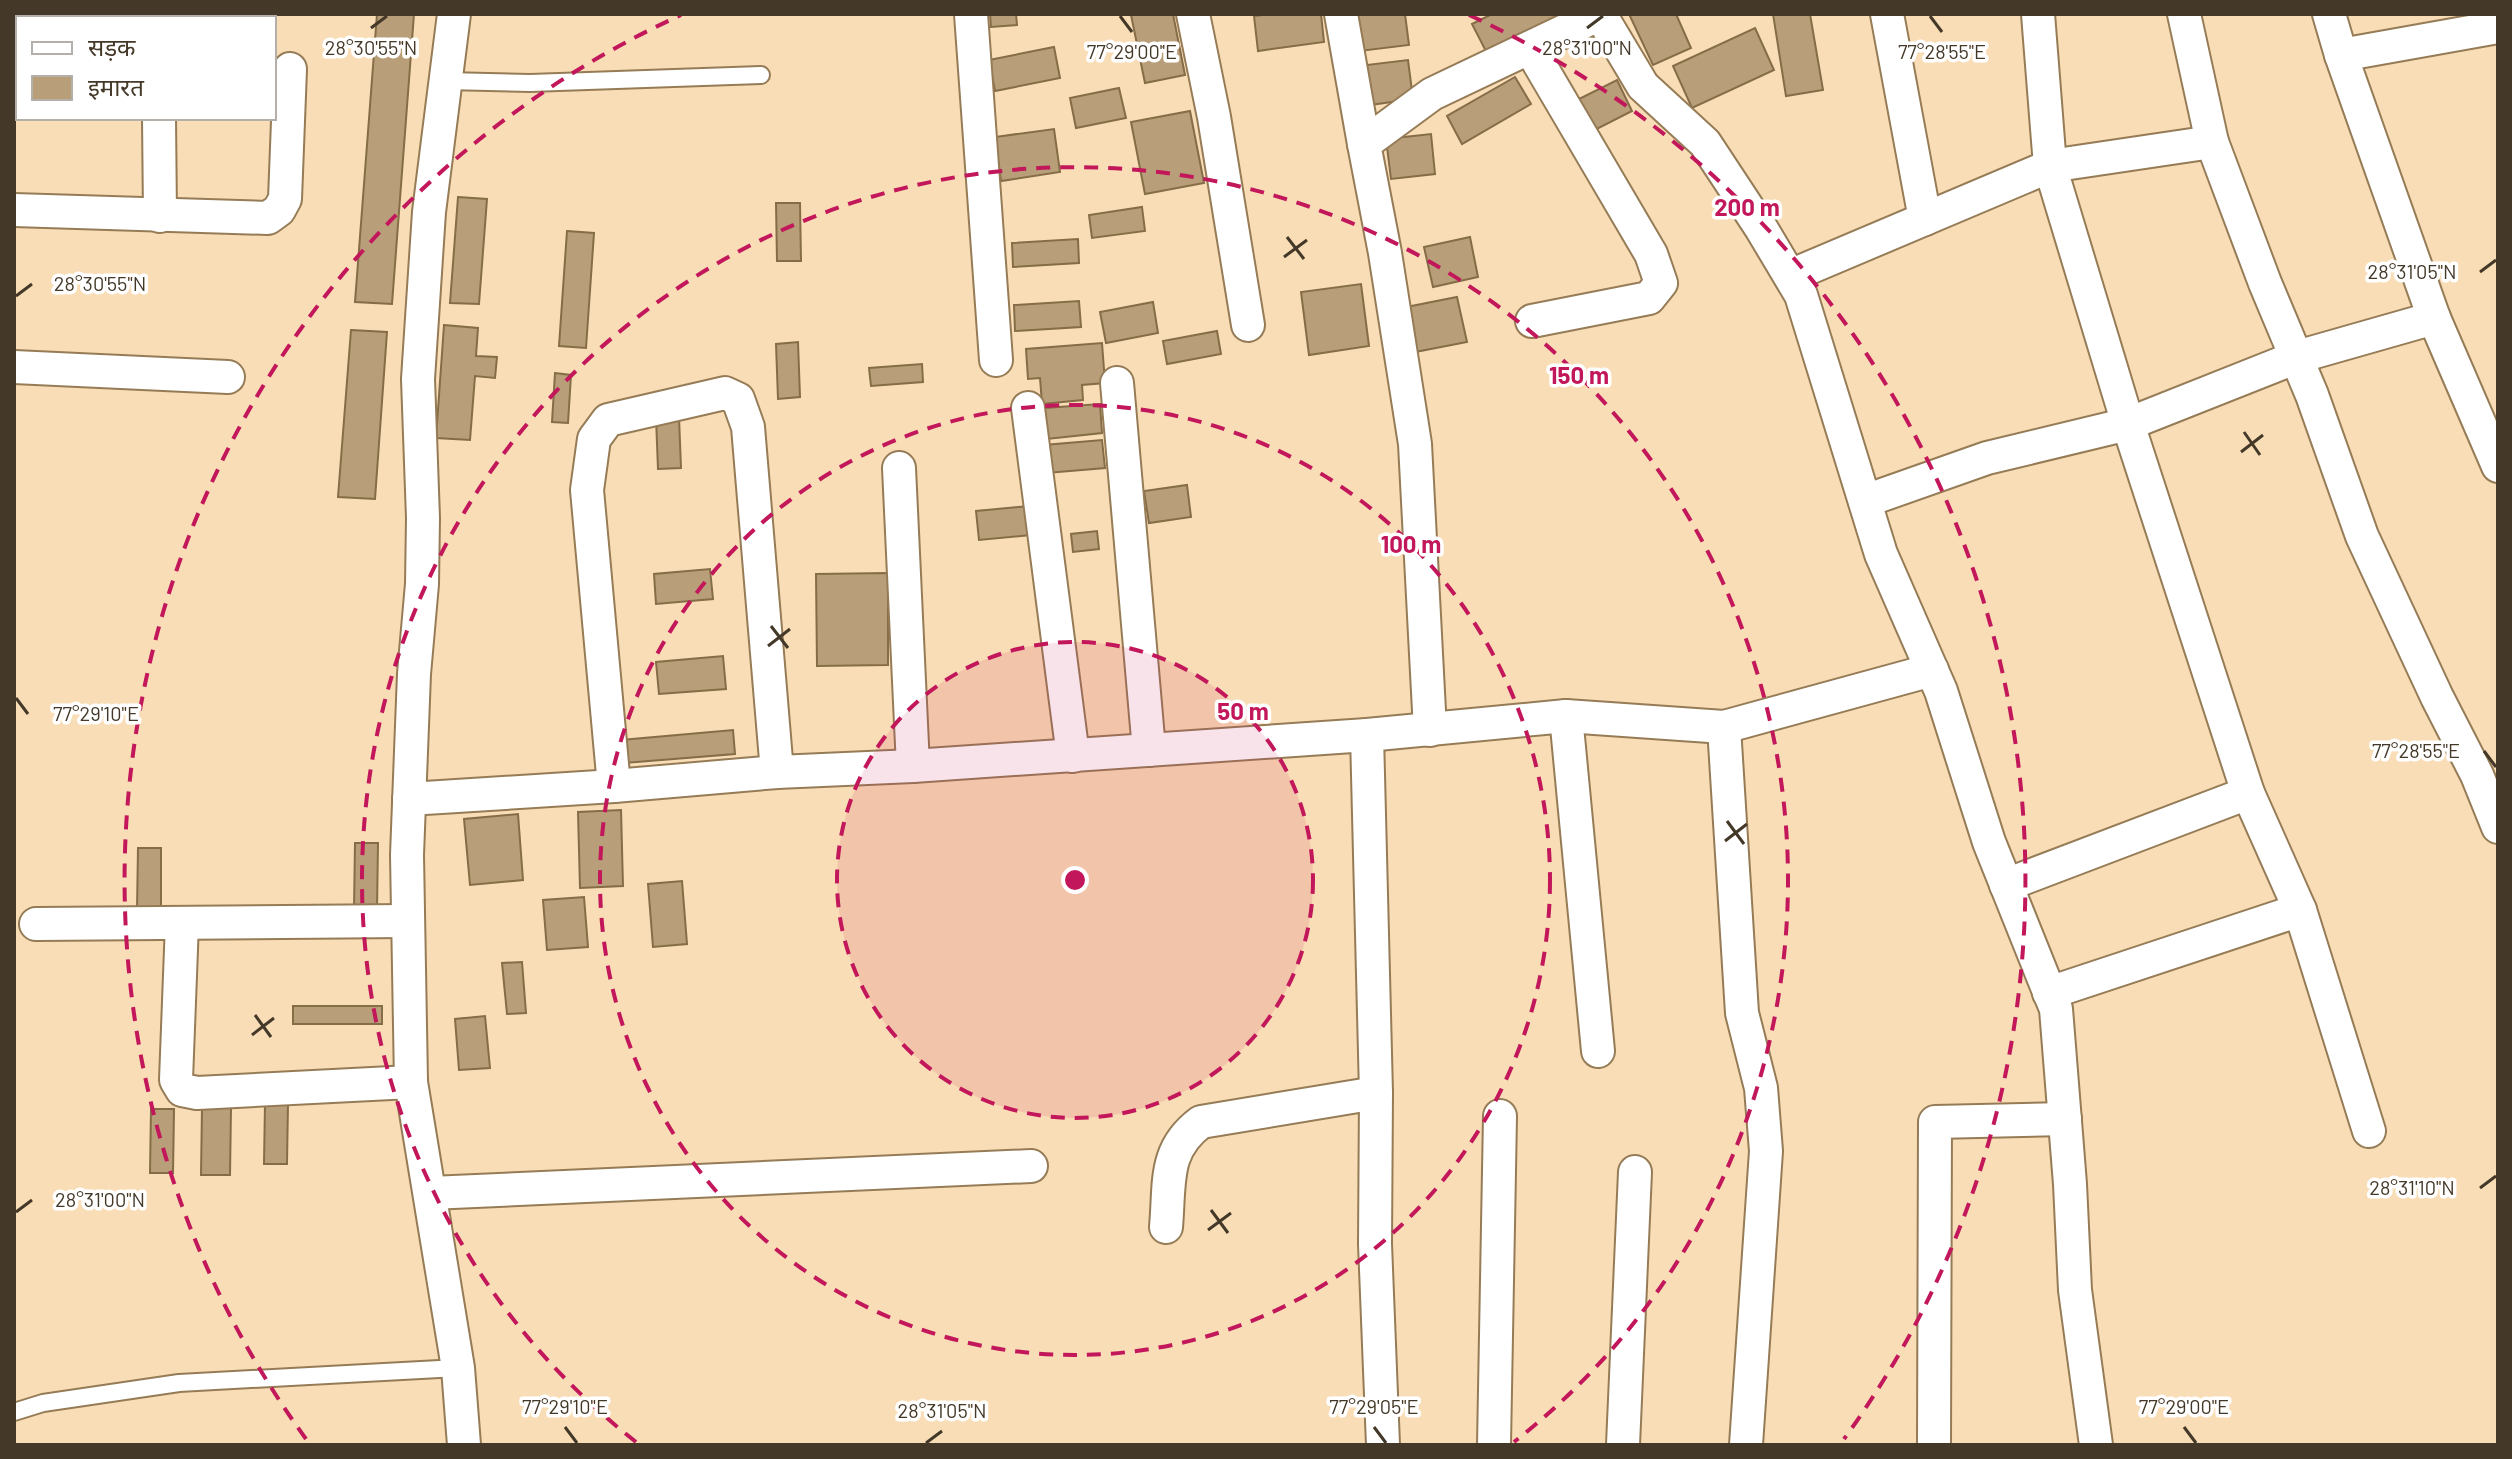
<svg xmlns="http://www.w3.org/2000/svg" width="2512" height="1459" viewBox="0 0 2512 1459" font-family="Barlow,'Noto Sans Devanagari',sans-serif">
	<style>
		.building { fill: #b99f79; stroke: #856d48; stroke-width: 2 }
		.lines { fill: none; stroke-linecap: round; stroke-linejoin: round }
		.service-casing { stroke: #957c57; stroke-width: 20 }
		.minor-casing { stroke: #957c57; stroke-width: 36 }
		.service { stroke: #fff; stroke-width: 16 }
		.minor { stroke: #fff; stroke-width: 32 }
		.ticks { fill: none; stroke: #443929; stroke-width: 3 }
		.ring { fill: none; stroke: #c2185b; stroke-width: 4; stroke-dasharray: 14 10 }
		.ticks-label { font-size: 20px; text-anchor: middle; fill: #443929; stroke: #fff; stroke-width: 7; stroke-linejoin: round; paint-order: stroke }
		.centre { fill: #c2185b; stroke: #fff; stroke-width: 4 }
		.ring-label { font-size: 24px; text-anchor: middle; font-weight: bold; fill: #c2185b; stroke: #fff; stroke-width: 7; stroke-linejoin: round; paint-order: stroke }
	</style>
	<rect width="100%" height="100%" fill="#f9ddb6"/>
	<g class="building">
		<polygon points="377,14 414,14 392,304 355,302"/>
		<polygon points="990,14 1016,14 1017,25 991,27"/>
		<polygon points="1173,14 1185,75 1145,83 1131,15"/>
		<polygon points="1271,14 1321,14 1324,42 1258,51 1254,16"/>
		<polygon points="1355,14 1405,14 1409,45 1360,51"/>
		<polygon points="1492,14 1559,14 1565,25 1492,63 1472,24"/>
		<polygon points="1629,14 1676,14 1691,48 1653,65"/>
		<polygon points="1773,14 1810,14 1823,90 1786,96"/>
		<polygon points="1755,28 1774,70 1692,108 1673,66"/>
		<polygon points="1054,47 1060,78 995,91 989,60"/>
		<polygon points="1408,60 1413,99 1363,106 1358,66"/>
		<polygon points="1515,77 1531,104 1462,144 1447,116"/>
		<polygon points="1617,80 1632,111 1585,135 1569,104"/>
		<polygon points="1119,88 1126,118 1076,128 1070,98"/>
		<polygon points="1190,111 1204,183 1145,194 1131,122"/>
		<polygon points="1054,129 1060,172 1001,181 995,137"/>
		<polygon points="1431,134 1435,174 1391,179 1386,139"/>
		<polygon points="458,197 487,199 479,304 450,303"/>
		<polygon points="776,203 800,203 801,261 777,261"/>
		<polygon points="1142,207 1145,231 1092,238 1089,215"/>
		<polygon points="567,231 594,233 586,348 559,346"/>
		<polygon points="1470,237 1478,277 1433,287 1424,247"/>
		<polygon points="1078,239 1079,263 1013,267 1012,243"/>
		<polygon points="1361,284 1369,346 1309,355 1301,292"/>
		<polygon points="1457,297 1467,342 1410,353 1401,308"/>
		<polygon points="1079,301 1081,327 1015,331 1014,305"/>
		<polygon points="1153,302 1158,333 1106,343 1100,312"/>
		<polygon points="444,325 478,328 476,356 497,357 495,378 475,376 470,440 436,438"/>
		<polygon points="351,330 387,332 375,499 338,497"/>
		<polygon points="1217,331 1221,354 1167,364 1163,341"/>
		<polygon points="798,342 800,397 778,399 776,344"/>
		<polygon points="1102,343 1105,383 1082,385 1083,400 1042,404 1040,378 1028,379 1026,349"/>
		<polygon points="922,364 923,382 871,386 869,368"/>
		<polygon points="555,373 571,375 568,423 552,422"/>
		<polygon points="1100,404 1102,433 1047,439 1045,408"/>
		<polygon points="679,417 681,468 658,469 656,418"/>
		<polygon points="1102,440 1105,468 1047,473 1044,445"/>
		<polygon points="1187,485 1191,517 1149,523 1144,491"/>
		<polygon points="1039,505 1041,534 979,540 976,511"/>
		<polygon points="1097,531 1099,549 1073,552 1071,534"/>
		<polygon points="710,569 713,599 656,604 654,574"/>
		<polygon points="888,573 888,665 817,666 816,574"/>
		<polygon points="723,656 726,689 659,694 656,662"/>
		<polygon points="733,730 735,754 612,764 610,741"/>
		<polygon points="621,810 623,886 580,888 578,812"/>
		<polygon points="518,814 523,880 470,885 464,819"/>
		<polygon points="355,843 378,843 377,910 354,910"/>
		<polygon points="138,848 161,848 161,911 137,911"/>
		<polygon points="682,881 687,944 653,947 648,884"/>
		<polygon points="584,897 588,947 547,950 543,900"/>
		<polygon points="522,962 526,1013 507,1014 502,963"/>
		<rect x="293" y="1006" width="89" height="18"/>
		<polygon points="485,1016 490,1068 459,1070 455,1019"/>
		<polygon points="265,1103 288,1103 287,1164 264,1164"/>
		<polygon points="202,1108 231,1108 230,1175 201,1175"/>
		<polygon points="151,1109 174,1109 173,1173 150,1173"/>
	</g>
	<g class="lines">
		<defs>
			<g id="service">
				<polyline points="445,81 530,83 761,75"/>
				<polyline points="14,1412 43,1403 179,1383 458,1368"/>
			</g>
			<g id="minor">
				<polyline points="159,14 159,18"/>
				<polyline points="454,14 429,212 418,379 423,518 422,584 414,674 407,855 411,1082 458,1368 464,1445"/>
				<polyline points="971,14 996,360"/>
				<polyline points="1193,14 1214,117 1248,325"/>
				<polyline points="1341,14 1364,144"/>
				<polyline points="1600,14 1643,86 1705,143 1761,228 1801,295 1881,554 1941,691 1989,842 2056,1009 2070,1184 2075,1290 2096,1445"/>
				<polyline points="1887,14 1925,219"/>
				<polyline points="2184,14 2212,142"/>
				<polyline points="2329,14 2341,55 2434,318 2498,466"/>
				<polyline points="1530,48 1651,254 1661,283 1649,298 1532,321"/>
				<polyline points="2341,55 2498,27"/>
				<polyline points="159,118 160,216"/>
				<polyline points="14,210 268,218 279,210 285,199 290,69"/>
				<polyline points="1790,276 2050,166 2038,14"/>
				<polyline points="14,367 228,377"/>
				<polyline points="1117,383 1149,750"/>
				<polyline points="1028,408 1073,756"/>
				<polyline points="899,468 913,766"/>
				<polyline points="1865,501 1987,458 2128,424 2297,357 2434,318"/>
				<polyline points="1566,716 1598,1051"/>
				<polyline points="1724,727 1742,1013 1761,1088 1766,1151 1746,1445"/>
				<polyline points="1430,730 1415,444 1385,253 1364,144 1432,94 1600,14"/>
				<polyline points="1367,735 1376,1093 1375,1244 1383,1445"/>
				<polyline points="614,786 587,490 594,439 608,420 725,393 738,399 748,427 777,772"/>
				<polyline points="409,799 614,786 777,772 913,766 1367,735 1566,716 1724,727 1932,670"/>
				<polyline points="2006,885 2248,793"/>
				<polyline points="182,923 176,1080 182,1090 197,1093 411,1082"/>
				<polyline points="36,924 407,921"/>
				<polyline points="2049,993 2300,910"/>
				<polyline points="2369,1131 2300,910 2248,793 2128,424 2050,166 2212,142 2265,283 2312,395 2362,536 2437,697 2477,775 2498,827"/>
				<polyline points="430,1193 1031,1166"/>
				<path d="M1166,1227C1170,1183 1163,1150 1201,1122L1376,1093"/>
				<polyline points="1494,1445 1500,1116"/>
				<polyline points="1623,1445 1635,1172"/>
				<polyline points="1934,1445 1935,1122 2065,1119"/>
			</g>
		</defs>
		<use href="#service" class="service-casing"/>
		<use href="#minor" class="minor-casing"/>
		<use href="#service" class="service"/>
		<use href="#minor" class="minor"/>
	</g>
	<path class="ticks" d="M1120,16L1132,32M1930,16L1942,32M371,28L387,16M1587,28L1603,16M1287,237L1304,259M1284,257L1307,240M2480,272L2496,260M16,296L32,284M2244,432L2260,455M2241,452L2263,435M771,626L788,648M768,646L790,629M16,698L28,714M2484,751L2496,767M1727,821L1744,844M1725,841L1747,824M255,1015L271,1037M252,1035L274,1018M2480,1188L2496,1176M1211,1210L1228,1233M16,1212L32,1200M1208,1230L1231,1213M565,1427L577,1443M1374,1427L1386,1443M2184,1427L2196,1443M926,1443L942,1431"/>
	<circle cx="1075" cy="880" r="238" fill="#c2185b" fill-opacity=".12"/>
	<g class="ring">
		<circle cx="1075" cy="880" r="238"/>
		<circle cx="1075" cy="880" r="475"/>
		<path d="M636 1442A713 713 0 1 1 1514 1442"/>
		<path d="M306 1439A951 951 0 0 1 681 15M1469 15A951 951 0 0 1 1844 1439"/>
	</g>
	<g class="ticks-label">
		<text x="371" y="55">28°30'55"N</text>
		<text x="1587" y="55">28°31'00"N</text>
		<text x="1132" y="59">77°29'00"E</text>
		<text x="1942" y="59">77°28'55"E</text>
		<text x="2412" y="279">28°31'05"N</text>
		<text x="100" y="291">28°30'55"N</text>
		<text x="96" y="721">77°29'10"E</text>
		<text x="2416" y="758">77°28'55"E</text>
		<text x="2412" y="1195">28°31'10"N</text>
		<text x="100" y="1207">28°31'00"N</text>
		<text x="565" y="1414">77°29'10"E</text>
		<text x="1374" y="1414">77°29'05"E</text>
		<text x="2184" y="1414">77°29'00"E</text>
		<text x="942" y="1418">28°31'05"N</text>
	</g>
	<circle cx="1075" cy="880" r="12" class="centre"/>
	<g class="ring-label">
		<text x="1747" y="216">200 m</text>
		<text x="1579" y="384">150 m</text>
		<text x="1411" y="553">100 m</text>
		<text x="1243" y="720">50 m</text>
	</g>
	<rect width="2512" height="1459" fill="none" stroke="#443929" stroke-width="32"/>
	<rect x="16" y="16" width="260" height="104" fill="#ffffff" stroke="#b4b0a9" stroke-width="2"/>
	<rect x="32" y="42" width="40" height="12" fill="#ffffff" stroke="#b4b0a9" stroke-width="2"/>
	<text x="88" y="56" font-size="24" fill="#443929">सड़क</text>
	<rect x="32" y="76" width="40" height="24" fill="#b99f79" stroke="#b4b0a9" stroke-width="2"/>
	<text x="88" y="96" font-size="24" fill="#443929">इमारत</text>
</svg>
